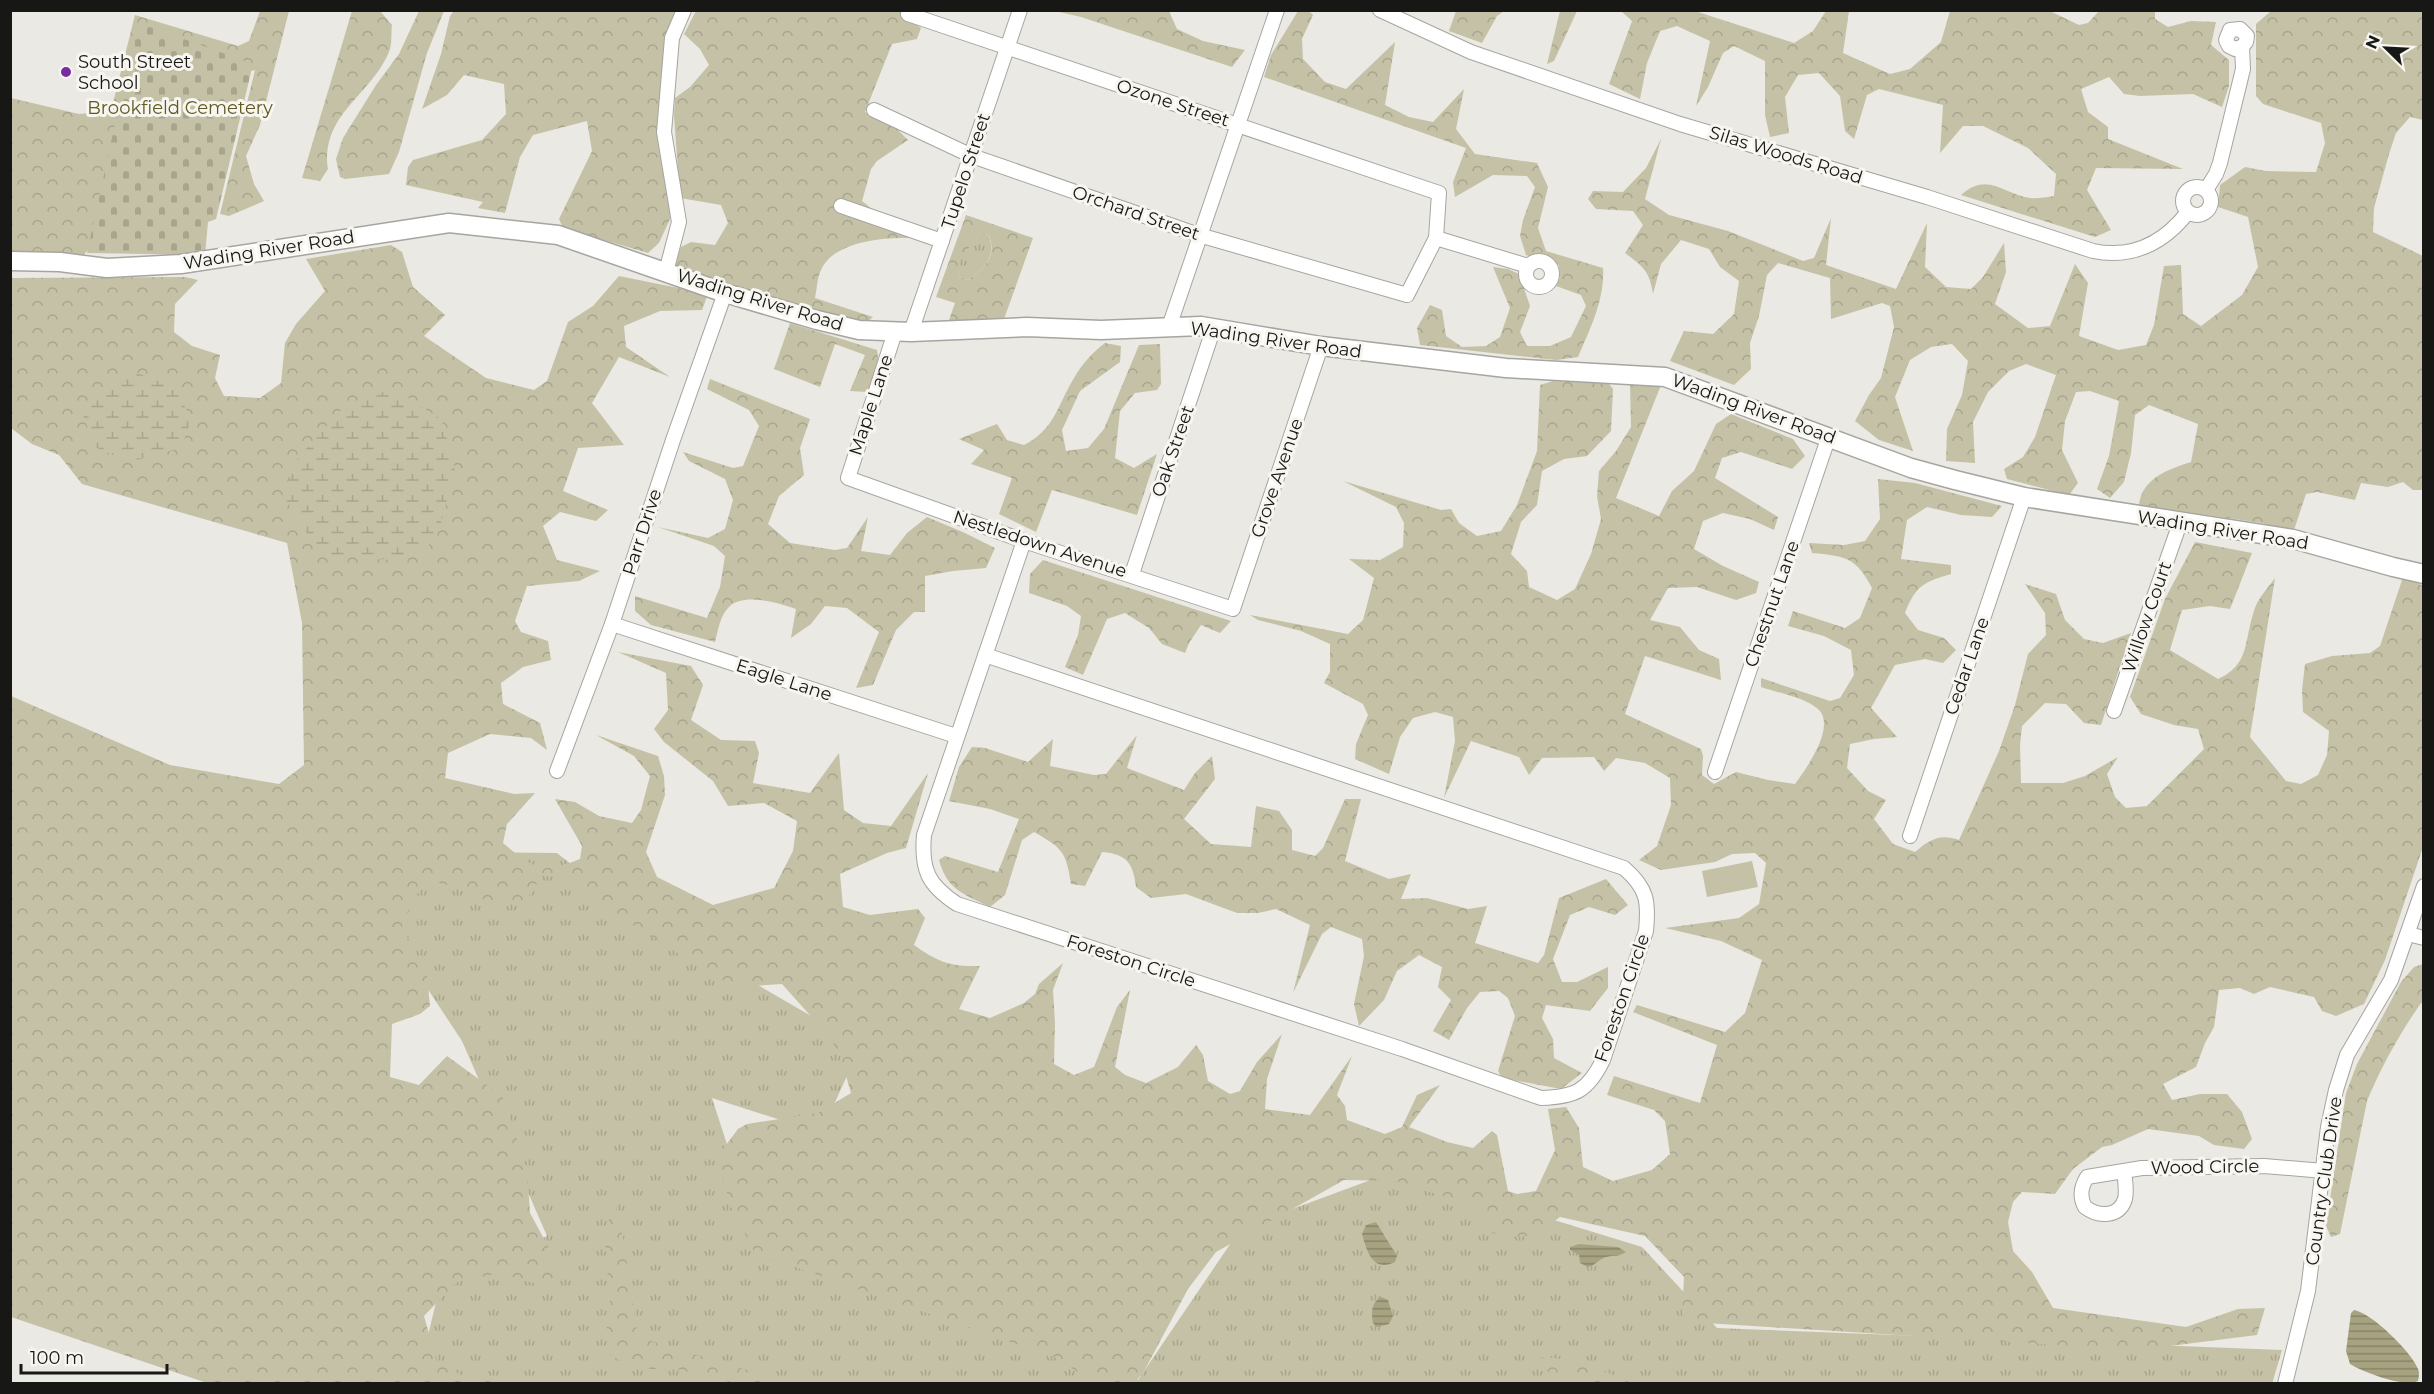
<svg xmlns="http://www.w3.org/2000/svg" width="2434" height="1394" viewBox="0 0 2434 1394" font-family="Montserrat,sans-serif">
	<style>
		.grass { fill: url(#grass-tufts) }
		.forest { fill: url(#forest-crowns); fill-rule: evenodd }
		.wetland { fill: url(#wetland-marsh) }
		.cemetery { fill: url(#cemetery-stones) }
		.pitch { fill: #c5c1a6 }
		.water { fill: url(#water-rules) }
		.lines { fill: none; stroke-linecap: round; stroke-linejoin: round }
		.minor-casing { stroke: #a6a59f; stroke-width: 16 }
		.major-casing { stroke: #a6a59f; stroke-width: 21 }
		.minor { stroke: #fff; stroke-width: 14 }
		.major { stroke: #fff; stroke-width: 18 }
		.poi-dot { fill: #772d9f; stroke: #f7f6f0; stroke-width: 2 }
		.labels { text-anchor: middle; stroke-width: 6; stroke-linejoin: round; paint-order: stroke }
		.poi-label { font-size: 18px; fill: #171715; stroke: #f7f6f0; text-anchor: start }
		.street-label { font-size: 18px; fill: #171715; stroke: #f7f6f0 }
		.park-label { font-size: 18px; fill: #615920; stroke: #f7f6f0 }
	</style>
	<defs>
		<pattern id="grass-tufts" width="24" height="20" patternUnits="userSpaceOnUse" patternTransform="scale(1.5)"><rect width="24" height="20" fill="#c5c1a6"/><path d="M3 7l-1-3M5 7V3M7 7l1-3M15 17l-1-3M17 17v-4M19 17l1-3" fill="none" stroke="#a8a58e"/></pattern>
		<pattern id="forest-crowns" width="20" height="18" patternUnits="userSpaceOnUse" patternTransform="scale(1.5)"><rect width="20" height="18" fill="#c5c1a6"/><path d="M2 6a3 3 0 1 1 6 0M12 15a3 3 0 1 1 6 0" fill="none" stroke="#a8a58e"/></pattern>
		<pattern id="wetland-marsh" width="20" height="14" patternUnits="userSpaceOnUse" patternTransform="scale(1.5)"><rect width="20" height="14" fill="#c5c1a6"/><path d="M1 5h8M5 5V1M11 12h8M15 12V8" fill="none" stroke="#a8a58e"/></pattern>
		<pattern id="cemetery-stones" width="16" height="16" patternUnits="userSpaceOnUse" patternTransform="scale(1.5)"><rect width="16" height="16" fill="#c5c1a6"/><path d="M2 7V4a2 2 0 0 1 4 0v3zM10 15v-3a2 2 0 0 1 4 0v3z" fill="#a8a58e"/></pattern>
		<pattern id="water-rules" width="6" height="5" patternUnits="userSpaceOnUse" patternTransform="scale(1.5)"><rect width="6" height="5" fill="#a7a381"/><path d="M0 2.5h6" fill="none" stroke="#878468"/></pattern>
	</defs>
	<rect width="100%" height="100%" fill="#eae9e3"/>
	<g class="grass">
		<path d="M980,233L989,235C996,259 985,267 968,280L958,276L960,258Z"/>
		<polygon points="471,852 557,853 629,910 861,1045 821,1133 712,1098 757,1237 1138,1380 1241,1228 1395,1171 1642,1247 1717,1328 2282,1350 2272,1384 434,1383 418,1376 441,1282 547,1236 462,1041 386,926 416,872"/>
	</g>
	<g class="forest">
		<path d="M1620,10L1695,11L1794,43L1813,31L1826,11H1849L1843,53L1890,74L1910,69L1941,42L1950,11H2050L2079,25L2088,23L2099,11H2155V19L2168,27L2191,21L2216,22L2211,45L2229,60V86L2222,107L2193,94L2140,96L2124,94L2109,77L2081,89L2088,112L2108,127V139L2183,169L2096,168L2087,190L2111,230L2095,237L1961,195C1988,171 2003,194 2030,198C2037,199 2047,197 2054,196L2056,174L2028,148L1983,126H1963L1940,153L1943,105L1879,89L1867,95L1854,139L1845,131L1840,96L1819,73L1798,75L1785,97L1789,133L1770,137L1765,115V61L1734,46L1723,53L1708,87L1696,106L1710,41L1677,26L1660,31L1647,63L1640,99L1609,84L1632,21Z"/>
		<polygon points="260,11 289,11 260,125 246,156 254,184 264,201 229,216 220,214 255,70 239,74 81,258 11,254 11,98 79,114 111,111 135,15 238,46 249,41"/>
		<path d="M352,11H380L392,25C391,32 392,42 390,49C374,94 320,113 328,169L320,181L302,178Z"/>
		<polygon points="419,11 444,11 427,53 399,152 389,174 345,179 340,177 336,159 343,138 376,85 399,54"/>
		<polygon points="454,11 679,11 658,136 671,217 659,243 648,253 563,228 559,219 592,151 587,121 533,135 520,157 505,213 478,208 483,202 406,185 408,167 413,160 482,140 506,114 504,84 464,75 447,95 422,109 441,54 450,16"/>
		<path d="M696,11H903L901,12L921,28L917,39L892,44L865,112L896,128L908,140L877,161L871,169L862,201L909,238C882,237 833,242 821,270C817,278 817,289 815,298L873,317L865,324L811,310L681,269L675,264L681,247L691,242L715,245L728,223L721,205L680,198L674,116L675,98L690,87L709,65L700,49L684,34Z"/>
		<polygon points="1055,11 1169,11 1177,29 1203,41 1245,50 1232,67 1081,17"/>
		<path d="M1298,11H1309L1313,15L1302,39L1303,59L1325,82L1346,89L1395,42L1385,105L1409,117L1433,122L1464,89L1456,129L1475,154L1537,163L1548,187L1538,228L1546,251L1603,268C1605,299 1590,329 1578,357L1556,360L1420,345L1417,328L1430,305L1442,310L1446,336L1462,347L1486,346L1500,337L1510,308L1493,267L1508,269L1519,274L1530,306L1520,332L1527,346H1550L1571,337L1586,306L1581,295L1556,286L1560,278L1559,265L1526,255L1520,236L1523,220L1535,187L1527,176L1493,175L1455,197L1453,182L1466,148L1264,77L1271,55Z"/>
		<polygon points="1456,11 1456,10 1504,11 1497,16 1482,43 1449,31"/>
		<polygon points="1560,11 1577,11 1554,61 1547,64"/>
		<path d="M2271,11H2423V120L2410,117L2396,133L2389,154L2374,208L2373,232L2423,256V490H2413L2403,482L2388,487L2361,483L2355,500L2317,492L2306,494L2294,530L2289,533L2262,523L2139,505C2142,478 2169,469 2191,462L2198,424L2149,405L2135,415L2131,453L2124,482L2110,498L2097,489L2109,456L2119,401L2090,391L2076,392L2065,421L2062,450L2078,483L2069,495L2007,479L2004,469L2023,457L2035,437L2056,375L2026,364L2009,371L1988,392L1973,422L1975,463L1946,461L1947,429L1962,395L1968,361L1952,344L1931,347L1910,360L1895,397L1913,451L1879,440L1855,421L1869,395L1881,378L1894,327L1890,306L1882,303L1831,319L1830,278L1778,263L1767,275L1759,316L1750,343L1751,369L1734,385L1670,361L1684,331L1713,334L1734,314L1739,281L1720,267L1709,249L1681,240L1661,264L1653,294C1650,272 1643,266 1625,253L1643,225L1633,211L1596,209L1588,199L1593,191L1623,192L1646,168L1661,139L1645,199L1669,215L1728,231L1803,261L1814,258L1831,218L1826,265L1896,289L1927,223L1925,267L1946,287L1971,289L1983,277L2004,243L2006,272L1995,304L2028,328L2050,326L2075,264L2088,283L2079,336L2118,350L2146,345L2154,325L2164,266L2181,265L2183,314L2201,326L2242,295L2258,267L2248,217L2218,207L2220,185L2245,167L2266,171L2316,172L2325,143L2321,123L2263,104L2256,96V24Z"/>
		<path d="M966,215L1033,238L1004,319L948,323L955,303L936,297ZM980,233L989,235C997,258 985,267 968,280L958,276L961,258Z"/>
		<path d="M391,245L402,252L413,287L445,315L424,336L486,378L534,390L547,381L568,322L593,306L619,276L708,294L702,310L660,311L624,326L626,347L670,377L619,357L592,403L624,445L578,448L563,491L608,510L596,521L560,512L543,526L557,560L600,571L579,581L527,586L515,621L521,632L548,641L551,660L523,667L501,683L503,704L540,723L547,750L531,738L490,734L448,753L445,778L514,794L535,793L507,824L503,843C534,869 542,874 580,859L582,846L555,799L575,802L599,816L632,823L641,810L650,776L634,756L596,735L658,756L664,776L665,795L646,852L657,877L713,905L774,888L793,851L797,821L764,803L728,806L713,781L664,742L654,729L668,710L666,673L618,652L691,666L703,685L691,720L721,740L755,741L759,753L753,783L810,793L839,753L844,810L863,823L891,826L928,773L906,848L887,853L840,874L843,907L870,915L918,909L925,918L914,945C938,962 950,967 980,966L959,1009L990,1018L1024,1003L1035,994L1039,984L1063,963L1053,990L1055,1023L1054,1064L1074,1075L1094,1067L1117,1007L1130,990L1115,1067L1125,1075L1146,1083L1178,1067L1196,1045L1203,1055L1208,1081L1230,1094L1240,1091L1257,1062L1282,1034L1267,1079L1265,1109L1310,1115L1352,1056L1337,1095L1345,1106L1347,1120L1385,1134L1402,1127L1417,1095L1440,1085L1409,1127L1447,1142L1473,1148L1492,1131L1497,1135L1508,1191L1517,1194L1536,1191L1555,1150L1548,1109L1566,1107L1579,1128L1583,1167L1613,1181L1652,1170L1670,1154L1665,1121L1654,1110L1607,1095L1614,1076L1700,1103L1717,1045L1633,1012L1637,1005L1725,1032L1745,1013L1762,960L1721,941L1665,928L1739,918L1759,904L1766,863L1755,853L1732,854L1715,862L1661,870L1639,860L1657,846L1671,805L1670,778L1645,763L1616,758L1604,771L1594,757L1542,758L1529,775L1519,757L1471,741L1444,798L1455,741L1453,717L1435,712L1413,718L1400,737L1389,774L1355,759L1356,744L1368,715L1363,704L1324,683L1330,672V644L1301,631L1258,620L1250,615L1348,634L1363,620L1374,578L1349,559L1380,560L1403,547L1404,523L1396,507L1343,481L1441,510L1451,509L1459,523L1477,536L1501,531L1517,505L1537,451L1540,385L1553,381L1609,384L1613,389L1611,431L1587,456L1564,459L1542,471L1537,505L1521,522L1511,554L1527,571L1529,587L1557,600L1575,589L1591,554L1601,519L1597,496L1599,471L1616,451L1631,427L1630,384L1661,385L1616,498L1659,516L1672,491L1694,471L1716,424L1731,414L1793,439L1805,456L1792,469L1741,452L1722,458L1715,478L1778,517L1774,530L1750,519L1723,513L1703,521L1694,549L1723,566L1759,582L1756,593L1736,600L1697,587L1668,588L1650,620L1680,627L1699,650L1719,659L1721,680L1645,656L1625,714L1701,749L1703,756L1702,775L1714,784L1736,772L1768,780L1795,784C1806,769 1837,726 1818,709C1804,697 1778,693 1761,687V678L1830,701L1840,698L1854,675L1851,650L1824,636L1788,626L1793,611L1845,628L1860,618L1872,588C1856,557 1845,556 1812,553L1809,543L1844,545L1865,541L1880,519L1878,479L1915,483L2002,506L1992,517L1961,515L1927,507L1907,520L1901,559L1951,565V574C1924,582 1916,585 1905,613L1918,630L1944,638L1956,650L1943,663L1925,659L1895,665L1871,708L1897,737L1874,739L1850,744L1847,768L1868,791L1886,800L1874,819L1893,844L1915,852C1929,840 1940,833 1959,840L1999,751L2015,705L2028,654L2046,635L2045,613L2025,584L2056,594L2065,620L2084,639L2103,643L2131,633L2101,725L2084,723L2066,704L2045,703L2022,726L2020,745L2021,783H2063L2085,776L2118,757L2107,774L2115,797L2126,808L2147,806L2204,749L2198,729L2174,725L2141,714L2130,697L2165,599L2195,542L2252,553L2230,609L2210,606L2182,610L2170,650L2218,679C2250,665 2244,640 2254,611C2257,599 2268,588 2275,578L2250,737L2286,781L2301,784L2318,775L2327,755L2329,731L2303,712L2302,690L2305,664L2332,656L2370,653L2380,646L2402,580L2411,579L2423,586V847L2385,960L2364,1004L2336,1016L2322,1011L2314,997L2270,987L2254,994L2240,988L2219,990L2214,1027L2205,1043L2196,1067L2163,1084L2172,1100L2200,1094H2227L2242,1112L2252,1139L2244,1149L2214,1145L2199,1136L2148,1129L2112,1145L2102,1147L2073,1169L2055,1194L2022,1192L2013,1202L2008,1222L2013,1251L2032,1272L2053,1308L2186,1327L2238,1309L2265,1308L2257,1335L2138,1350L1690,1322L1682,1313L1684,1277L1645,1236L1560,1217C1532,1238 1527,1240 1492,1233L1478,1207L1395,1181L1344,1180L1216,1252L1188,1289L1143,1373L1134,1383H1095L1056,1358L755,1253L731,1207L717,1157L738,1129L747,1124L818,1113L851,1093L839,1052L825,1032L782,984L736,987L704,970L560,877L542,876L524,903H491L459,888L431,881L416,895L402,926L427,976L430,1006L420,1014L392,1024L390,1077L419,1085L447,1056L502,1096L527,1169L530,1213L563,1274L543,1286L500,1273L457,1282L424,1316L437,1362L461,1375L499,1383H207L11,1317V696L170,765L279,784L304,765L302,623L287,543L82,484L59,455L32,444L11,428V278L185,277L198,280L175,304L174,332L192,346L220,355L215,378L224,396L260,398L281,383L285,343L296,324L325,291L306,259Z"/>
		<polygon points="790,323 877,350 879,363 868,392 850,391 865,355 835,344 820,387 774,369"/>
		<path d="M1105,343L1121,346L1120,362L1080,391L1062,430L1066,451L1088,448L1104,429L1139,345L1160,344L1161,384L1157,390L1135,393L1120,411L1115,458L1134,468L1157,454L1137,515L1052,490L1036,532L999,514L1012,478L971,464L984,450L959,439L997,424L1007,440L1024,445C1055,429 1057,406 1074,378C1082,364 1092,353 1105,343Z"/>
		<path d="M710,379L810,419L800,448L804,475L779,496L768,524L790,543L835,550L847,548L868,517L861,551L890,555L907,533L927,517L965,533L995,548L986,568L953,571L925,576V612H914L896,630L873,685L856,688L879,632L847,608L825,606L811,624L791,638L796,609C780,603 743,592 729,607C720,616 718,630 715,642L651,625L635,611V596L707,618L720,587L725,556L714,546L658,527L708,538L725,529L733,500L725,479L689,461L683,452L733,468L743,466L759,426L749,410L707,389Z"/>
		<polygon points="1043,560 1231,621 1220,633 1201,625 1189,643 1185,653 1162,644 1149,628 1125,613 1107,619 1083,675 1065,667 1078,635 1081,616 1067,606 1029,593 1030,574"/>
		<path d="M1137,735L1127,768L1184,790L1195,773L1212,756L1215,779L1184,819L1211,844L1251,847L1256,806L1279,811L1292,830V850L1315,856L1323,848L1345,799H1361L1345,861L1389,879L1411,874L1401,899L1427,898L1468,909L1487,906L1475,943L1538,963L1544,955L1559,898L1606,879L1628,905L1615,915L1589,907L1570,915L1553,959L1562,982H1577L1608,967V988L1590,1011L1546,1005L1542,1018L1553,1039L1554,1058L1582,1073L1561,1089L1502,1078L1498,1071L1515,1016L1508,998L1499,991L1480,992L1467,1008L1449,1040L1433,1031L1451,1000L1438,987L1442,967L1419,955L1397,971L1384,1000L1359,1026L1354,1004L1364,956L1362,939L1331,927L1322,934L1293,993L1310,925L1276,909L1258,913H1237L1186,894L1151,898L1136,887C1133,863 1127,854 1102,852L1085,886L1071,884C1066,851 1062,848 1034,832L1022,840L1005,895L990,907C964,894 947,890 939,860L945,856L998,872L1019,819L990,809L949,801L959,767L972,747L985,748L1028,762L1053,739L1050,766L1094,775L1106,774Z"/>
		<path d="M2423,964V1003H2421C2400,1033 2381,1067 2367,1101L2340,1234L2331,1237L2326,1226L2346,1093L2357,1064L2401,982L2414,967Z"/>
		<polygon points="613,1194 623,1238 638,1337 790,1383 734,1383 676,1369 636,1369 610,1355 606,1333 610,1300 605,1243"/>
		<path d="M1542,1357C1573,1358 1604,1371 1632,1383H1574L1539,1368Z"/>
	</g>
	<g class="wetland">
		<polygon points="132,371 176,388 191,420 181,448 129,462 95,447 83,415 103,392"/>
		<polygon points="393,388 442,420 455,470 440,526 427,548 389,560 320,554 283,495 298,458 344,407"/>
	</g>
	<polygon class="cemetery" points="137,22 253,64 216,219 208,222 205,255 87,253"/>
	<polygon class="pitch" points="1752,861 1758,887 1707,897 1702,871"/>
	<g class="water">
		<path d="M1376,1222L1397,1256L1395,1262C1373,1273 1367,1252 1362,1234L1366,1225Z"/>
		<path d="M1579,1244L1618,1247L1626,1252C1619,1257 1614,1255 1606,1257C1599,1259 1596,1265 1588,1267L1580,1263L1579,1255L1570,1250V1247Z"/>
		<path d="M1381,1297L1388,1300L1393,1316L1389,1324L1377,1327L1373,1323C1371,1312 1371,1303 1381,1297Z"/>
		<path d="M2354,1310C2372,1313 2410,1351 2417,1367C2420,1372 2419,1376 2418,1381C2404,1388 2363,1372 2350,1364L2346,1351L2351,1313Z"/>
	</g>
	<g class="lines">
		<defs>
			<g id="minor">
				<path d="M1380,10L1471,52L1680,124L1927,197L2093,251C2132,259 2164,243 2188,212"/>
				<polyline points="874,110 972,156 1199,235 1407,295 1436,238 1439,193 908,14"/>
				<circle cx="2197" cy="201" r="14"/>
				<polyline points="2206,190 2216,174 2220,163 2243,69 2242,47 2246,42 2247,36 2240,29 2230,30 2226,40 2229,46 2235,49 2242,47"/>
				<polyline points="841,206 942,241"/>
				<polyline points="1436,238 1528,266"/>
				<circle cx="1539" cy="274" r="13"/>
				<polyline points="666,272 679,222 664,132 672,38 684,10"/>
				<polyline points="1169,327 1277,10"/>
				<polyline points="895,332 848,478 1024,541 1233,609 1321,346"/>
				<polyline points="911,332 1020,10"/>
				<polyline points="1132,574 1214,327"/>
				<polyline points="612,624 956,736"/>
				<path d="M985,655L1624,868C1647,888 1649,901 1646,931L1603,1060C1588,1091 1575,1097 1541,1098L1402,1049L957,904C928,885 921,870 924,835L1024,541"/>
				<polyline points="2114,711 2180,523"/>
				<polyline points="557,771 612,624 673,440 725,293"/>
				<polyline points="1715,772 1829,436"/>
				<polyline points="1910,836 2024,497"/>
				<polyline points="2408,934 2424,938"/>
				<path d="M2124,1171C2125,1179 2127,1191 2125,1199C2119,1218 2098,1217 2085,1207C2079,1196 2081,1187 2087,1177L2142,1168L2264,1166L2324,1171"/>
				<polyline points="2285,1384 2308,1291 2328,1127 2336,1090 2347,1055 2391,980 2424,886"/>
			</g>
			<polyline id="major" points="10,261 60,262 107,268 181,264 449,223 558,235 725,293 817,320 859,330 911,332 1027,327 1101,330 1201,326 1321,346 1506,368 1665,377 1911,468 1955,480 2024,497 2293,539 2393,567 2424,574"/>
		</defs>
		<use href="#minor" class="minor-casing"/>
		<use href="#major" class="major-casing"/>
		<use href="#minor" class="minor"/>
		<use href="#major" class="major"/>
	</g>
	<circle class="poi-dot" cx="66" cy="72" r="6"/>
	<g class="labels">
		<g class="poi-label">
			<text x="78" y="68">South Street<tspan x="78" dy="21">School</tspan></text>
		</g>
		<g class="street-label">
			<text transform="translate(1173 103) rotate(18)" y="6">Ozone Street</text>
			<text transform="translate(1786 155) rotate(17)" y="6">Silas Woods Road</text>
			<text transform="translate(966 171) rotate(-72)" y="6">Tupelo Street</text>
			<text transform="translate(1136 213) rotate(19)" y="6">Orchard Street</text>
			<text transform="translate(269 250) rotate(-9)" y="6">Wading River Road</text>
			<text transform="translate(760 300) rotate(17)" y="6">Wading River Road</text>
			<text transform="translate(1276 340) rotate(8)" y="6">Wading River Road</text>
			<text transform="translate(871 405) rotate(-72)" y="6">Maple Lane</text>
			<text transform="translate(1754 409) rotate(20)" y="6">Wading River Road</text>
			<text transform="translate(1173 451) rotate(-71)" y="6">Oak Street</text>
			<text transform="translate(1277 478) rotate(-71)" y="6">Grove Avenue</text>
			<text transform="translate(2223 530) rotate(9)" y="6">Wading River Road</text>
			<text transform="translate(642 532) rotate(-72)" y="6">Parr Drive</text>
			<text transform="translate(1040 544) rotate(18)" y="6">Nestledown Avenue</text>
			<text transform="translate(1772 604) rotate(-71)" y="6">Chestnut Lane</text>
			<text transform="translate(2147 617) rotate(-71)" y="6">Willow Court</text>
			<text transform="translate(1967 666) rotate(-71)" y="6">Cedar Lane</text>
			<text transform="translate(784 680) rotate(18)" y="6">Eagle Lane</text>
			<text transform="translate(1131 961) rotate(18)" y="6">Foreston Circle</text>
			<text transform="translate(1622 998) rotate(-71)" y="6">Foreston Circle</text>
			<text transform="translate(2205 1167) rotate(-1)" y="6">Wood Circle</text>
			<text transform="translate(2324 1181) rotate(-82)" y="6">Country Club Drive</text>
		</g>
		<g class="park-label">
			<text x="180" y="114">Brookfield Cemetery</text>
		</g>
	</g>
	<rect width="2434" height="1394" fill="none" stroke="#171715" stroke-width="24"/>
	<g transform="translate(2386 48) rotate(294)" stroke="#f7f6f0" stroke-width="4.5" paint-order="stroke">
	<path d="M0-4.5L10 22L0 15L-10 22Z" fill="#171715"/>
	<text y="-9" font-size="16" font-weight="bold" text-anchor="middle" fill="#171715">N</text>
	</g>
	<path d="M21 1364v9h146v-9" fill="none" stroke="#171715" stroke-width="3"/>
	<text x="30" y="1364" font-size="18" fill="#171715" stroke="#f7f6f0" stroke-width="4.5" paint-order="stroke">100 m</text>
</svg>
